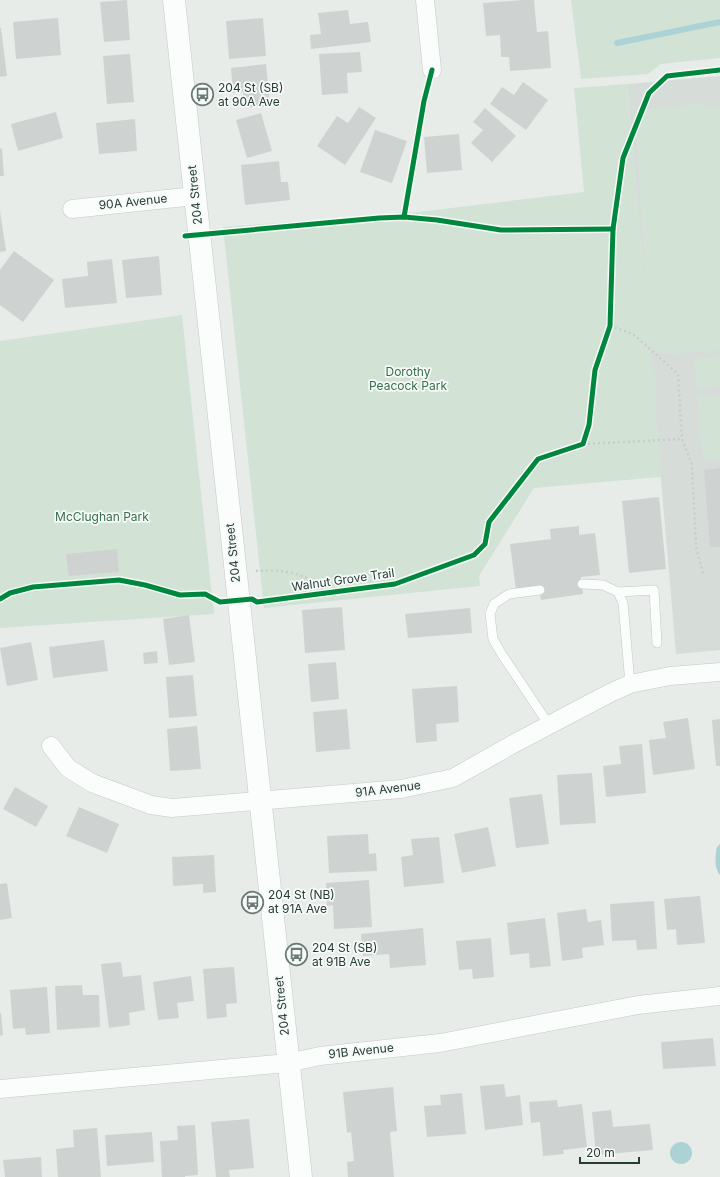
<svg xmlns="http://www.w3.org/2000/svg" width="720" height="1177" viewBox="0 0 720 1177" font-family="Inter,sans-serif">
	<style>
		.built { fill: #d6ddd9 }
		.green { fill: #d2e3d6 }
		.water { fill: #add2d5 }
		.lines { fill: none; stroke-linecap: round; stroke-linejoin: round }
		.stream { stroke: #add2d5; stroke-width: 6 }
		.building { fill: #ced3d1 }
		.service-casing { stroke: #c4c9c6; stroke-width: 10 }
		.minor-casing { stroke: #c4c9c6; stroke-width: 19 }
		.tertiary-casing { stroke: #c4c9c6; stroke-width: 23 }
		.path { stroke: #c7cdcb; stroke-width: 2.5; stroke-dasharray: 2 3; stroke-linecap: butt }
		.service { stroke: #fbfcfc; stroke-width: 9 }
		.minor { stroke: #fbfcfc; stroke-width: 18 }
		.tertiary { stroke: #fbfcfc; stroke-width: 22 }
		.cycleway-casing { stroke: #f6faf8; stroke-width: 8 }
		.cycleway { stroke: #00873e; stroke-width: 5 }
		.labels { text-anchor: middle; stroke-width: 3.5; stroke-linejoin: round; paint-order: stroke }
		.poi-label { font-size: 12px; fill: #263d36; stroke: #f6faf8; text-anchor: start }
		.street-label { font-size: 12px; fill: #263d36; stroke: #f6faf8 }
		.park-label { font-size: 12px; fill: #357048; stroke: #f6faf8 }
	</style>
	<rect width="100%" height="100%" fill="#e7ece9"/>
	<polygon class="built" points="720,76 720,650 676,654 627,84"/>
	<g class="green">
		<polygon points="571,0 720,0 720,58 661,64 648,74 581,79"/>
		<polygon points="627,84 648,324 635,111 699,104 720,111 720,350 664,354 650,344 652,371 655,371 656,416 661,477 534,488 479,576 480,586 264,608 223,227 409,213 584,192 574,88"/>
		<polygon points="182,315 214,614 0,628 0,341"/>
		<polygon points="720,357 720,385 697,387 694,359"/>
		<polygon points="720,396 720,460 703,461 698,397"/>
	</g>
	<g class="water">
		<path d="M720,844V875C714,868 715,856 717,847Z"/>
		<circle cx="681" cy="1153" r="11"/>
	</g>
	<g class="lines">
		<polyline class="stream" points="617,43 720,22"/>
	</g>
	<g class="building">
		<polygon points="127,0 130,40 104,42 100,2"/>
		<polygon points="523,0 534,0 537,32 548,31 551,68 510,71 509,57 501,57 500,35 486,36 483,3"/>
		<polygon points="348,10 350,24 368,22 371,42 311,49 310,35 321,34 318,13"/>
		<polygon points="58,18 61,55 16,59 13,22"/>
		<polygon points="263,18 266,56 229,59 226,21"/>
		<polygon points="0,28 1,28 7,76 0,77"/>
		<polygon points="360,52 362,72 347,73 348,93 322,95 319,54"/>
		<polygon points="130,54 134,102 107,104 103,56"/>
		<polygon points="266,64 270,106 244,108 243,92 233,93 231,68"/>
		<polygon points="523,82 548,100 526,130 490,104 502,87 514,95"/>
		<polygon points="359,107 376,118 345,165 317,146 337,116 348,123"/>
		<polygon points="485,108 516,136 492,162 471,143 483,130 473,122"/>
		<polygon points="56,112 63,138 18,151 11,124"/>
		<polygon points="261,113 272,151 247,158 236,120"/>
		<polygon points="135,119 137,151 99,154 96,123"/>
		<polygon points="375,130 407,141 392,183 360,172"/>
		<polygon points="459,134 462,170 427,173 424,137"/>
		<polygon points="2,148 4,176 0,176 0,149"/>
		<polygon points="279,161 281,182 288,182 290,200 245,205 241,165"/>
		<polygon points="0,211 6,251 0,252"/>
		<polygon points="14,251 54,280 23,322 0,305 0,270"/>
		<polygon points="159,256 162,295 126,298 122,260"/>
		<polygon points="112,259 117,303 65,308 62,279 88,276 87,262"/>
		<polygon points="720,468 720,547 710,547 704,470"/>
		<polygon points="659,497 666,569 629,573 622,501"/>
		<polygon points="579,526 579,535 595,533 600,575 581,577 583,594 541,600 539,587 516,590 510,544 551,539 550,529"/>
		<polygon points="117,549 119,572 69,576 66,554"/>
		<polygon points="342,607 345,650 305,653 302,610"/>
		<polygon points="470,608 472,633 408,638 405,614"/>
		<polygon points="189,615 195,662 169,665 163,619"/>
		<polygon points="104,640 108,671 53,678 49,647"/>
		<polygon points="31,642 38,680 7,686 0,648"/>
		<polygon points="157,651 158,663 144,664 143,653"/>
		<polygon points="336,662 339,699 311,702 308,664"/>
		<polygon points="193,675 197,716 169,718 166,677"/>
		<polygon points="457,686 459,722 436,724 437,741 416,743 412,689"/>
		<polygon points="347,709 350,749 316,752 313,712"/>
		<polygon points="688,718 695,769 653,775 649,740 666,738 663,722"/>
		<polygon points="720,719 720,766 716,766 712,720"/>
		<polygon points="197,726 201,769 170,771 167,729"/>
		<polygon points="642,744 646,793 606,797 603,766 621,764 619,746"/>
		<polygon points="592,773 596,823 560,825 557,775"/>
		<polygon points="15,787 48,806 36,827 3,809"/>
		<polygon points="542,794 549,844 516,848 509,798"/>
		<polygon points="79,807 119,824 107,853 66,836"/>
		<polygon points="488,827 496,866 462,873 454,834"/>
		<polygon points="368,834 369,854 376,853 377,871 329,873 327,836"/>
		<polygon points="439,837 444,883 404,887 401,857 413,855 411,839"/>
		<polygon points="214,855 216,892 203,893 203,884 173,886 172,857"/>
		<polygon points="369,880 372,927 334,929 333,905 327,906 326,883"/>
		<polygon points="7,883 12,918 0,920 0,884"/>
		<polygon points="700,896 705,943 677,945 676,929 667,930 664,899"/>
		<polygon points="654,901 657,949 637,950 636,940 612,941 610,904"/>
		<polygon points="586,909 588,922 601,920 604,945 582,948 583,958 562,961 557,913"/>
		<polygon points="545,918 551,966 530,968 529,953 510,955 507,923"/>
		<polygon points="423,928 426,965 390,968 389,954 363,956 361,934"/>
		<polygon points="491,938 494,977 473,979 472,969 459,970 456,941"/>
		<polygon points="121,962 123,977 141,975 145,1010 129,1013 130,1025 109,1028 101,964"/>
		<polygon points="234,967 237,1003 226,1004 227,1017 207,1019 203,969"/>
		<polygon points="191,976 194,1001 177,1003 179,1018 158,1020 153,982"/>
		<polygon points="82,985 83,995 99,995 100,1027 57,1030 55,986"/>
		<polygon points="47,987 50,1033 26,1035 25,1028 13,1029 10,990"/>
		<polygon points="0,1013 1,1013 3,1035 0,1036"/>
		<polygon points="713,1038 716,1066 663,1069 661,1042"/>
		<polygon points="504,1084 506,1097 520,1095 523,1125 485,1130 480,1086"/>
		<polygon points="393,1087 397,1131 390,1132 394,1177 348,1177 347,1162 354,1161 351,1132 347,1133 343,1092"/>
		<polygon points="462,1093 466,1134 427,1137 424,1106 441,1105 440,1095"/>
		<polygon points="557,1100 558,1107 582,1104 587,1147 563,1150 564,1154 543,1156 540,1122 531,1123 529,1102"/>
		<polygon points="611,1110 613,1127 650,1124 653,1150 596,1155 592,1112"/>
		<polygon points="249,1119 254,1168 229,1170 230,1177 216,1177 211,1122"/>
		<polygon points="195,1125 198,1175 185,1176 185,1177 162,1177 160,1141 178,1140 177,1126"/>
		<polygon points="97,1128 101,1177 58,1177 56,1149 74,1147 73,1130"/>
		<polygon points="152,1132 154,1162 107,1166 105,1135"/>
		<polygon points="41,1157 42,1177 5,1177 3,1160"/>
	</g>
	<g class="lines">
		<defs>
			<g id="service">
				<polyline points="582,584 603,585 618,592 623,603 630,684"/>
				<polyline points="540,590 509,594 494,604 490,614 493,639 501,653 549,725"/>
				<polyline points="618,592 654,590 657,643"/>
			</g>
			<g id="minor">
				<polyline points="425,0 432,70"/>
				<polyline points="72,209 195,196"/>
				<polyline points="51,746 68,768 92,783 151,805 172,808 401,789 453,778 515,743 610,693 630,684 670,676 720,672"/>
				<polyline points="0,1089 288,1063 320,1056 440,1043 638,1005 720,996"/>
			</g>
			<polyline id="tertiary" points="174,0 301,1177"/>
		</defs>
		<use href="#service" class="service-casing"/>
		<use href="#minor" class="minor-casing"/>
		<use href="#tertiary" class="tertiary-casing"/>
		<g class="path">
			<polyline points="610,326 633,334 678,374 682,439 692,465 696,547 704,577"/>
			<polyline points="583,444 682,439"/>
			<path d="M256,571C281,569 309,572 326,593"/>
		</g>
		<use href="#service" class="service"/>
		<use href="#minor" class="minor"/>
		<use href="#tertiary" class="tertiary"/>
		<defs>
			<g id="cycleway">
				<polyline points="404,217 424,101 432,70"/>
				<polyline points="185,236 379,218 404,217 437,220 501,230 613,229"/>
				<polyline points="0,599 10,593 33,587 119,580 145,585 180,595 205,594 220,602 252,599 257,602 395,584 474,555 485,544 489,522 538,459 583,444 589,425 595,370 610,326 613,229 623,158 649,93 667,76 720,70"/>
			</g>
		</defs>
		<use href="#cycleway" class="cycleway-casing"/>
		<use href="#cycleway" class="cycleway"/>
	</g>
	<defs>
		<symbol id="bus-ring" viewBox="-11 -11 22 22"><circle r="9.5" fill="#f6faf8" stroke="#6a7a75" stroke-width="1.5"/><path d="M-5-6H5V4H4V6H2V4H-2V6H-4V4H-5ZM-3.5-4V0h7V-4ZM-3.5 1.2v1.5H-2V1.2ZM2 1.2v1.5H3.5V1.2Z" fill="#6a7a75"/></symbol>
	</defs>
	<g fill-rule="evenodd">
		<use href="#bus-ring" x="190" y="82" width="25" height="25"/>
		<use href="#bus-ring" x="240" y="890" width="25" height="25"/>
		<use href="#bus-ring" x="284" y="942" width="25" height="25"/>
	</g>
	<g class="labels">
		<g class="poi-label">
			<text x="218" y="92">204 St (SB)<tspan x="218" dy="14">at 90A Ave</tspan></text>
			<text x="268" y="899">204 St (NB)<tspan x="268" dy="14">at 91A Ave</tspan></text>
			<text x="312" y="952">204 St (SB)<tspan x="312" dy="14">at 91B Ave</tspan></text>
		</g>
		<g class="street-label">
			<text transform="translate(195 195) rotate(-96)" y="4">204 Street</text>
			<text transform="translate(133 202) rotate(-6)" y="4">90A Avenue</text>
			<text transform="translate(233 553) rotate(-96)" y="4">204 Street</text>
			<text transform="translate(343 580) rotate(-8)" y="4">Walnut Grove Trail</text>
			<text transform="translate(388 789) rotate(-7)" y="4">91A Avenue</text>
			<text transform="translate(282 1006) rotate(-96)" y="4">204 Street</text>
			<text transform="translate(361 1051) rotate(-6)" y="4">91B Avenue</text>
		</g>
		<g class="park-label">
			<text x="408" y="376">Dorothy<tspan x="408" dy="14">Peacock Park</tspan></text>
			<text x="102" y="521">McClughan Park</text>
		</g>
	</g>
	<path d="M580 1157v6h59v-6" fill="none" stroke="#263d36" stroke-width="2"/>
	<text x="586" y="1157" font-size="12" fill="#263d36" stroke="#f6faf8" stroke-width="3" paint-order="stroke">20 m</text>
</svg>
